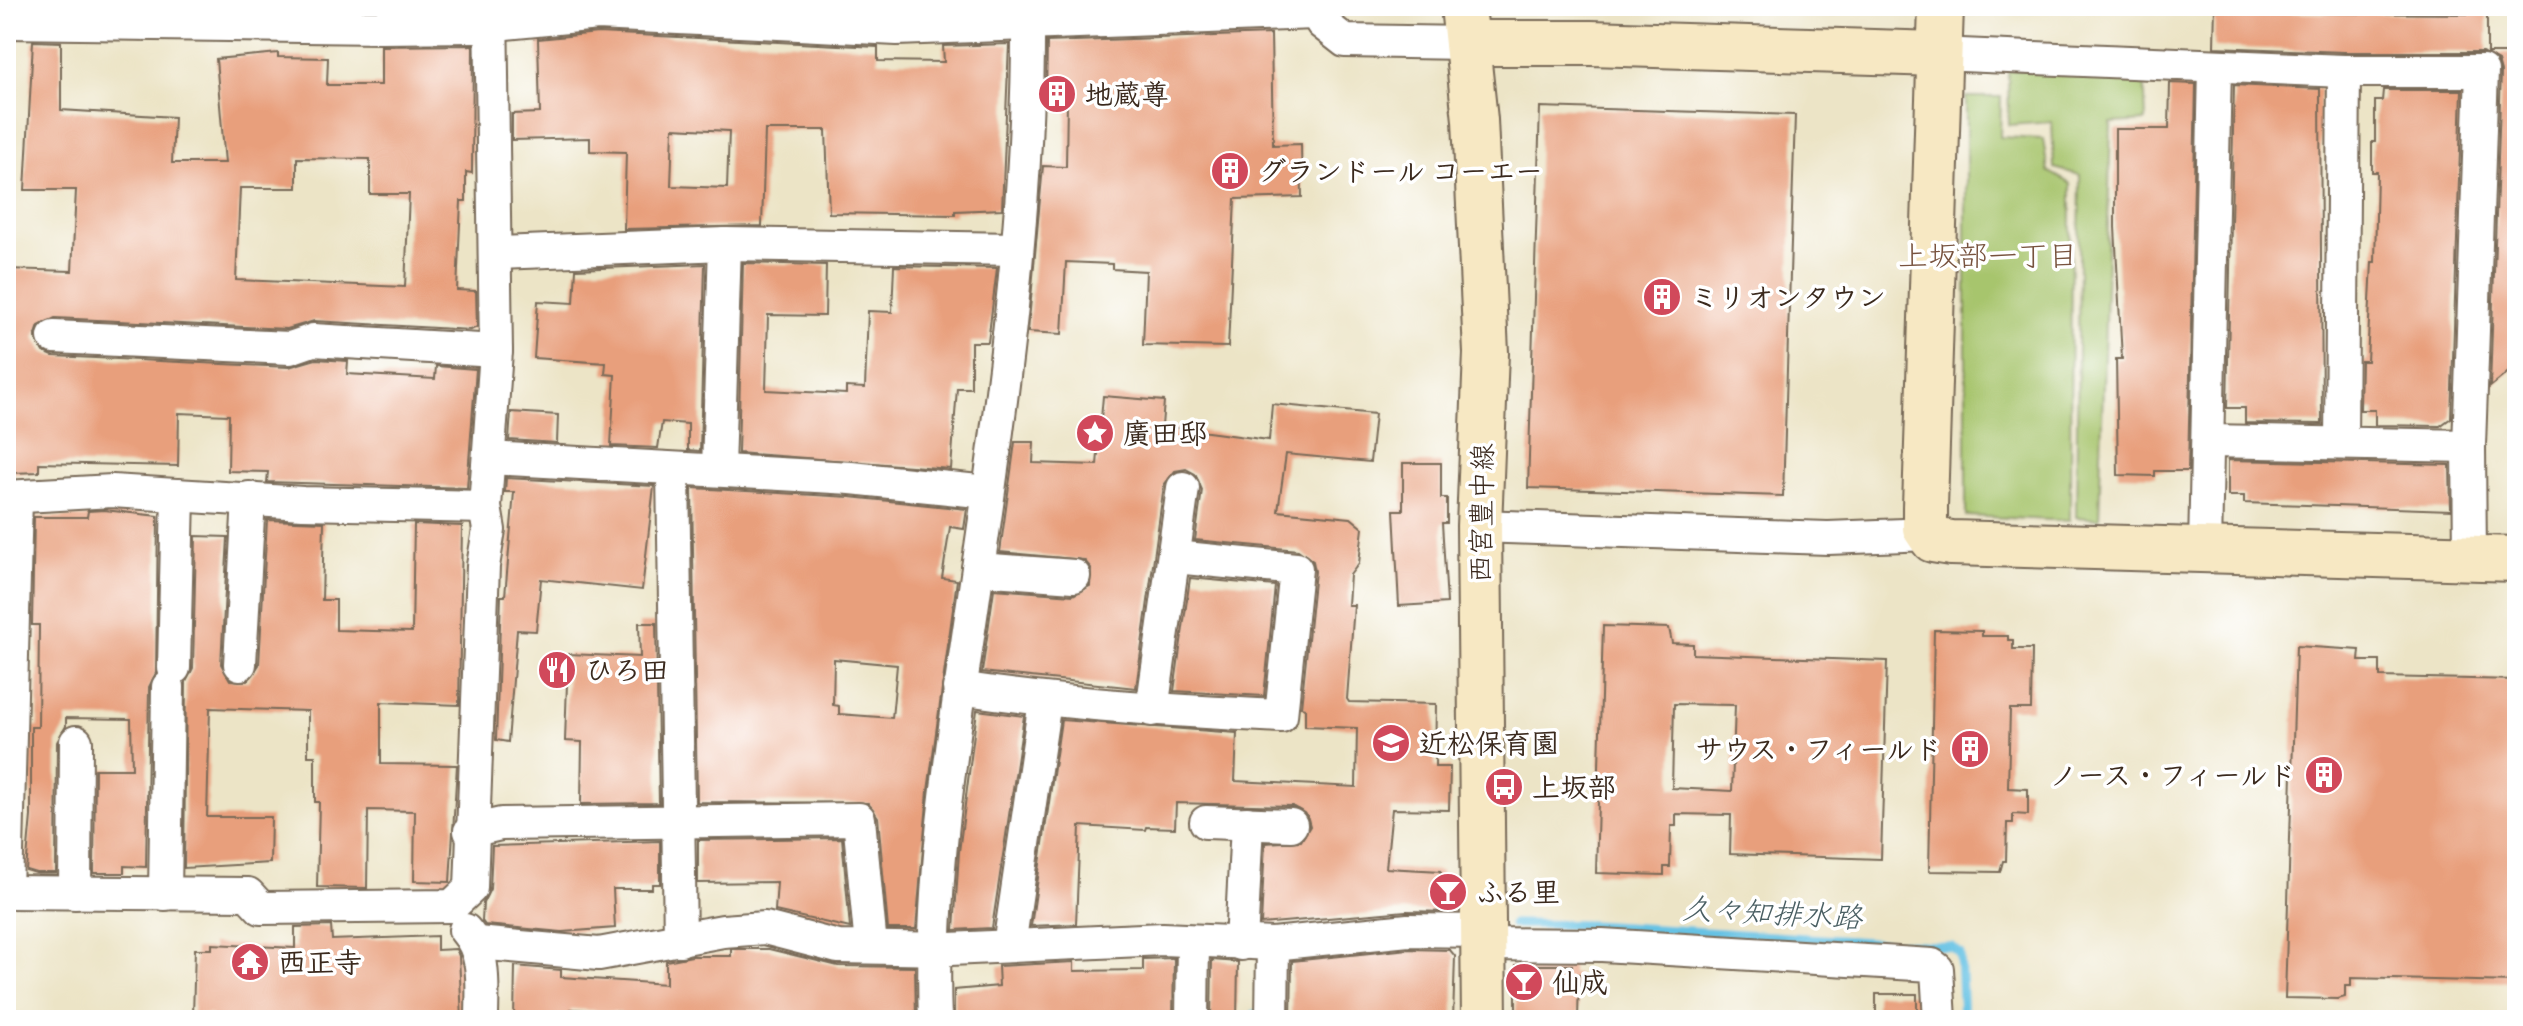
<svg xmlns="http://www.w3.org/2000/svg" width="2523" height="1026" viewBox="0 0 2523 1026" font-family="Delius,'Klee One',sans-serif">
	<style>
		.green { fill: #a7c56d; stroke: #717846; stroke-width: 2 }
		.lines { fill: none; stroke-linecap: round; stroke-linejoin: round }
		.stream { stroke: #66c2e4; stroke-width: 9 }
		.building { fill: #e89f7c; fill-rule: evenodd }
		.street-casing { stroke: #796b59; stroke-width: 36 }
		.secondary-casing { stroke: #796b59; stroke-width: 48 }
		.street { stroke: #fff; stroke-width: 32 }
		.secondary { stroke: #f7e8c3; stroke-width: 44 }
		.labels { text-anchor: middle; stroke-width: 7; stroke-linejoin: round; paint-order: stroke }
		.poi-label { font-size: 28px; font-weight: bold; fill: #3b2a1e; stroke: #fff; text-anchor: start }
		.street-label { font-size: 28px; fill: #3b2a1e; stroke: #fff }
		.neighbourhood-label { font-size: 30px; fill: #78533f; stroke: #fff }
		.water-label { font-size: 30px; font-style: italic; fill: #4a5f63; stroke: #fff }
	</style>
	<rect width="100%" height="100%" fill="#fff"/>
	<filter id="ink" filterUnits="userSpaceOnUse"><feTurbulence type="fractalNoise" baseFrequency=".0125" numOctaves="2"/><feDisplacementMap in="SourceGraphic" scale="16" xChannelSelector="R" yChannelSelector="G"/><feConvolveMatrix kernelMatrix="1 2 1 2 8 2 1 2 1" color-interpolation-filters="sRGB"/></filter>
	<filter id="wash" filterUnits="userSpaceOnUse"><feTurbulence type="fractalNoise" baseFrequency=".006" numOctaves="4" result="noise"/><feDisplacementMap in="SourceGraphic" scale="32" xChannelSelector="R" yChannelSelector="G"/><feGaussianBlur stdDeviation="1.8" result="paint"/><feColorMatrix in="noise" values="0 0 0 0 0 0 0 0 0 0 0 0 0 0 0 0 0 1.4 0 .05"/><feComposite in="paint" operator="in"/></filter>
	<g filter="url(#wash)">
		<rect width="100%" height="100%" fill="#ece4c6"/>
		<g class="green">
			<polygon points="2008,70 2144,71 2146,121 2111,123 2099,519 2076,517 2080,175 2054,168 2052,122 2009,125"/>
			<polygon points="1966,97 2001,97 2000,137 2043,139 2048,171 2071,184 2070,521 1966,516"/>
		</g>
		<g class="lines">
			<g class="stream">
				<polyline points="1513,924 1593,925 1952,947 1960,954 1963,1020"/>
				<polyline points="1254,1020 1255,1014"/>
			</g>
		</g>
		<g id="blocks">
			<g class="building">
				<polygon points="2215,6 2251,6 2252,11 2294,13 2487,14 2487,53 2517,53 2517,365 2490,387 2501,72 2498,61 2482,52 2344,52 2214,47"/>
				<path d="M598,33L878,47V61L944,62L943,46L1009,44L1002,209L955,211V215L829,213L826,130H765L762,226L624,229L626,152L590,151V138L512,140V114L540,113L538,39ZM673,128L729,131L727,188L671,186Z"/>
				<polygon points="1271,34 1273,145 1301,144 1302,197 1235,199 1228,347 1143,345 1146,271 1112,269 1112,264 1066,262 1062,334 1028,332 1043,166 1066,167 1067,100 1046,101 1047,42"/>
				<path d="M33,41L61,42V110L174,117L172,163H225L216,59L278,53V57L328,58L327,85H381V46L473,45L472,173L466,172V201H461L457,290L476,291L477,327L471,330L314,321L287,329L55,318L39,326L35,337L43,352L53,356L289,367L316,359L348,361L347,374L435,379L436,366L476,369L467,488L267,482L268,472L228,471L229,415L179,413L178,466L39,463V472L12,473V468H6V269L72,271L76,190H25ZM297,158L370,159V194H409L405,287L236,280L240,188H297Z"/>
				<polygon points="2170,83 2196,84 2188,471 2155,471 2155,476 2118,475 2116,359 2122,359 2115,227 2115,129 2169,129"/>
				<polygon points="2234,85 2320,89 2322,424 2245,423 2245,408 2227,408"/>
				<polygon points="2383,90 2462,90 2451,418 2440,426 2375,425 2375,410 2360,410 2361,361 2367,361 2372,262 2375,262 2377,172 2372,172 2372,142 2375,142 2375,101 2382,101"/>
				<polygon points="1540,107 1795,115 1783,496 1528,488"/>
				<polygon points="743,263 826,265 825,316 768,315 766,390 846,394 846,387 865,388 868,311 892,312 894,266 997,268 988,342 971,342 971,388 957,388 951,469 738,453"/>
				<polygon points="705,264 700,451 688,450 688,424 662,422 658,448 611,446 615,375 605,374 606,363 534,358 538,301 574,303 576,269"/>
				<polygon points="1103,396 1164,401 1162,426 1269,440 1272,404 1375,414 1370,462 1286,454 1278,511 1351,518 1363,528 1359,563 1350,575 1348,605 1354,605 1347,699 1349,702 1436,704 1435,767 1450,767 1449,810 1392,809 1386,868 1441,871 1440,877 1452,877 1450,912 1406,911 1261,924 1265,843 1301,841 1310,826 1307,815 1292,806 1176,803 1175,828 1146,827 1145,830 1080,826 1076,924 1031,926 1061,720 1237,733 1235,781 1356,787 1357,728 1305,726 1305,708 1301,707 1315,571 1313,561 1298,550 1195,540 1202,490 1195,474 1186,469 1175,471 1164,485 1136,688 982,672 994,589 1073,595 1090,586 1091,568 1084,560 1000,552 1015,442 1034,442 1033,463 1097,465"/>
				<polygon points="511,412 558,415 557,443 509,440"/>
				<polygon points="2228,460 2450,465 2451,510 2244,503 2244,496 2228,496"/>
				<polygon points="1403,463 1441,463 1441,498 1447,498 1447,523 1442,523 1447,603 1399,606 1394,510 1403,510"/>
				<polygon points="506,478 654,486 642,590 541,579 536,631 517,630 508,742 496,740 501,596 505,596 514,492 505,492"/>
				<path d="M692,488L850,497L967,509L964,529L950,527L942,578L957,580L928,791L916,929H888L878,817L868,803L697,802ZM834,659L897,665L892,718L839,714V706L833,705Z"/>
				<polygon points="104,510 158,516 156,673 149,687 146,867 124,866 124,873 94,873 95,769 132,769 131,719 66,718 66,726 57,742 56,873 36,873 26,870 31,816 31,727 38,727 39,625 32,625 34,517 87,517 88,511"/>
				<polygon points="267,520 324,522 322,600 336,600 336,630 412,632 414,524 462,526 459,705 381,702 381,764 457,765 450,882 414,881 415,811 368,810 367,888 317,887 319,802 315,802 315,756 308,756 308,711 210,708 207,817 271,817 270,863 184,868 186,682 193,668 196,536 228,537 221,664 230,680 248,681 259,665"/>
				<polygon points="1190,578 1275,586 1264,696 1174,691"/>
				<polygon points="639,623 656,623 659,803 581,804 582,742 565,741 568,654 640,657"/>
				<path d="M1603,626L1669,628L1672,643L1693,644V654L1887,661L1881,859L1730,854L1731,815L1676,814V826H1671L1670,867H1664V875L1596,873ZM1674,704L1735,705L1732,791L1672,788Z"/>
				<polygon points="1934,630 1982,631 1982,636 2008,636 2008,640 2013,640 2013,649 2032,649 2031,709 2010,709 2008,788 2028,789 2028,815 2013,814 2013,823 2007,823 2006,861 2003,861 2000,872 1929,871"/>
				<polygon points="2296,646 2360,650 2359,661 2380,661 2380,677 2517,680 2517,982 2351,978 2351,986 2345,986 2345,997 2338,999 2285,998"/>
				<polygon points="977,710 1024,716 992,928 954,930 959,852"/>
				<polygon points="842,838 850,928 775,911 777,882 698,883 698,840"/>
				<polygon points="660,841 660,884 652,884 652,889 613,889 615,928 562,932 485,925 482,921 483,903 490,889 492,846"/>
				<polygon points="331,926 332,940 437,936 437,950 456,949 459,956 462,1020 212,1020 212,1015 193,1015 195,949 212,949 212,944 295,948 295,927"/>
				<polygon points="731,949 769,949 838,966 915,967 916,1020 619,1020 620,1012 571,1009 571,1020 514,1020 515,966 561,970 561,977 666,984 666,961 692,956 731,956"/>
				<polygon points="1409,949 1450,950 1455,956 1453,1020 1291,1020 1292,961"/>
				<polygon points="1174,958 1173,1020 954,1020 954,990 999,986 998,966 1074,962 1074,971 1143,970 1143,959"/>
				<polygon points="1212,960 1238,962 1237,1020 1211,1020"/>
				<polygon points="1516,965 1572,965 1572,974 1579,974 1578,1020 1516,1020"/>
				<rect x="1876" y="994" width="41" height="26"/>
			</g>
		</g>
	</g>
	<g filter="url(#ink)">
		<use href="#blocks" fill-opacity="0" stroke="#796b59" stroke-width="2"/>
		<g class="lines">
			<defs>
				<g id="street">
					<polyline points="1313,6 1322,23 1345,41 1467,43"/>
					<polyline points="6,22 381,27 476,26 598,14 897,29 1315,13"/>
					<polyline points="1938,54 2344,71 2482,71 2469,446 2470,558"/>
					<polyline points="497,253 725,244 1016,249"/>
					<polyline points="54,337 290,348 313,340 496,351"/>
					<polyline points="2210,441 2469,446"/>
					<polyline points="2341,442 2344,71"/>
					<polyline points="489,458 851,478 988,492"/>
					<polyline points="673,469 680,940"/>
					<polyline points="718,469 725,244"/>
					<polyline points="6,497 112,491 303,503 485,507"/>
					<polyline points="1479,526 1828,538 1929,534"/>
					<polyline points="2205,549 2215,66"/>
					<polyline points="978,569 1074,576"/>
					<polyline points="240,664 249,498"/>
					<polyline points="174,668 178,495"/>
					<path d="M959,688C1066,704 1173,711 1281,716L1296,569L1175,557"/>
					<polyline points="1152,710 1183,488"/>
					<polyline points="1206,822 1291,825"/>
					<polyline points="470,831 501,824 859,819 871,947"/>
					<polyline points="6,892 248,894 261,908 452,906 471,888 483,566 489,530 485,507 496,351 491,6"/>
					<polyline points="6,892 16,497"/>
					<polyline points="75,893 76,742"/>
					<polyline points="165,894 168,687"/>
					<path d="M465,930C487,954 482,988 482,1020"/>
					<polyline points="477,943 599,954 723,931 765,928 838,947 950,949 1163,939 1273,944 1408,930 1483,931"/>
					<polyline points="1241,944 1247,823"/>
					<polyline points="1483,944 1602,945 1932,965 1937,969 1940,1020"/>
					<polyline points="1009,946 1045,701"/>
					<path d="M935,1020C929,869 957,717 978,568C1005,383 1030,193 1028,6"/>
					<polyline points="1192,1020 1193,942"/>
					<polyline points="1272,1020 1273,944"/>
				</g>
				<g id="secondary">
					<polyline points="1463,6 1475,120 1486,353 1479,526 1484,1020"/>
					<polyline points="1941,6 1925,507 1925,528 1933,540 1951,543 2517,559"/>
					<polyline points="1467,43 1591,43 1938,54"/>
				</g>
			</defs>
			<use href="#street" class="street-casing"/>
			<use href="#secondary" class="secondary-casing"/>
			<use href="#street" class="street"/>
			<use href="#secondary" class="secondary"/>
		</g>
	</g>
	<defs>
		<symbol id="building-disc" viewBox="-11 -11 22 22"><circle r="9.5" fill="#d1495b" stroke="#fff"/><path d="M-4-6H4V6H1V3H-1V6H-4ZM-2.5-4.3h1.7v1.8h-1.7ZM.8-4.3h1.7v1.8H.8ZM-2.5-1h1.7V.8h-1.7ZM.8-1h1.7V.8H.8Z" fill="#fff"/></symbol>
		<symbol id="sight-disc" viewBox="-11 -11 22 22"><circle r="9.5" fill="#d1495b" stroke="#fff"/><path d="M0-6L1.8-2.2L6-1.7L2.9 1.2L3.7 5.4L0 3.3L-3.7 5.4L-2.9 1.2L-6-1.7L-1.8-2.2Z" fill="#fff"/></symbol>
		<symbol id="restaurant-disc" viewBox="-11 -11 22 22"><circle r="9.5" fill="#d1495b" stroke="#fff"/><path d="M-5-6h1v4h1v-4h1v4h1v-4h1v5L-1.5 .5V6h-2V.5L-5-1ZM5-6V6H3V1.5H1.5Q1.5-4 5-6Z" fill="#fff"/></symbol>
		<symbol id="school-disc" viewBox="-11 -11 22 22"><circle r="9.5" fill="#d1495b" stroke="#fff"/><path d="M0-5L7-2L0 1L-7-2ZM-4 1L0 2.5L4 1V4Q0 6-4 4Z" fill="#fff"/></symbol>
		<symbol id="bus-disc" viewBox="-11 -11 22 22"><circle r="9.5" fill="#d1495b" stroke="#fff"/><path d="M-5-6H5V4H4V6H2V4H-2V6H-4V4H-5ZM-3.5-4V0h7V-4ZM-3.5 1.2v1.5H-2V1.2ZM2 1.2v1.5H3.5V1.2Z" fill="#fff"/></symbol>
		<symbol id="bar-disc" viewBox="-11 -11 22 22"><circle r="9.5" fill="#d1495b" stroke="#fff"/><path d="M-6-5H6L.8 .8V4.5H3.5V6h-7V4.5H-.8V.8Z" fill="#fff"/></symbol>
		<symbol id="temple-disc" viewBox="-11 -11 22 22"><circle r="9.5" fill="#d1495b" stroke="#fff"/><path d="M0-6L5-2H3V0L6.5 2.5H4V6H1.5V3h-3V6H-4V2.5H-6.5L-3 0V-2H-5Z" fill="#fff"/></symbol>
	</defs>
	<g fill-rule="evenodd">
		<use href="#building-disc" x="1035" y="72" width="44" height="44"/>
		<use href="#building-disc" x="1208" y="149" width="44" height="44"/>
		<use href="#building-disc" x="1640" y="275" width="44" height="44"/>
		<use href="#sight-disc" x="1073" y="411" width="44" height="44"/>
		<use href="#restaurant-disc" x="535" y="648" width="44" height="44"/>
		<use href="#school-disc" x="1369" y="721" width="44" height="44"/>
		<use href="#building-disc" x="1948" y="727" width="44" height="44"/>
		<use href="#building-disc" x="2302" y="753" width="44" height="44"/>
		<use href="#bus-disc" x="1482" y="765" width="44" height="44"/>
		<use href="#bar-disc" x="1426" y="870" width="44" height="44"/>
		<use href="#temple-disc" x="228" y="940" width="44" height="44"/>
		<use href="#bar-disc" x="1502" y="960" width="44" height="44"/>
	</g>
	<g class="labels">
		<g class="poi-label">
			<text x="1085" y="104">地蔵尊</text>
			<text x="1258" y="181">グランドール コーエー</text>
			<text x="1690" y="307">ミリオンタウン</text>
			<text x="1123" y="443">廣田邸</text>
			<text x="585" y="680">ひろ田</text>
			<text x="1419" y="753">近松保育園</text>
			<text x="1942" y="759" text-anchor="end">サウス・フィールド</text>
			<text x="2296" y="785" text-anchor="end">ノース・フィールド</text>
			<text x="1532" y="797">上坂部</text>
			<text x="1476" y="902">ふる里</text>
			<text x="278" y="972">西正寺</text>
			<text x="1552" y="992">仙成</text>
		</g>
		<g class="street-label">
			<text transform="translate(1481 513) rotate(-89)" y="10">西宮豊中線</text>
		</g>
		<g class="neighbourhood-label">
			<text x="1988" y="266">上坂部一丁目</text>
		</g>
		<g class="water-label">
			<text transform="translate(1772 913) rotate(3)" y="10">久々知排水路</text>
		</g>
	</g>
	<rect width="2523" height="1026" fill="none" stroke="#fff" stroke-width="32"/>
</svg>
